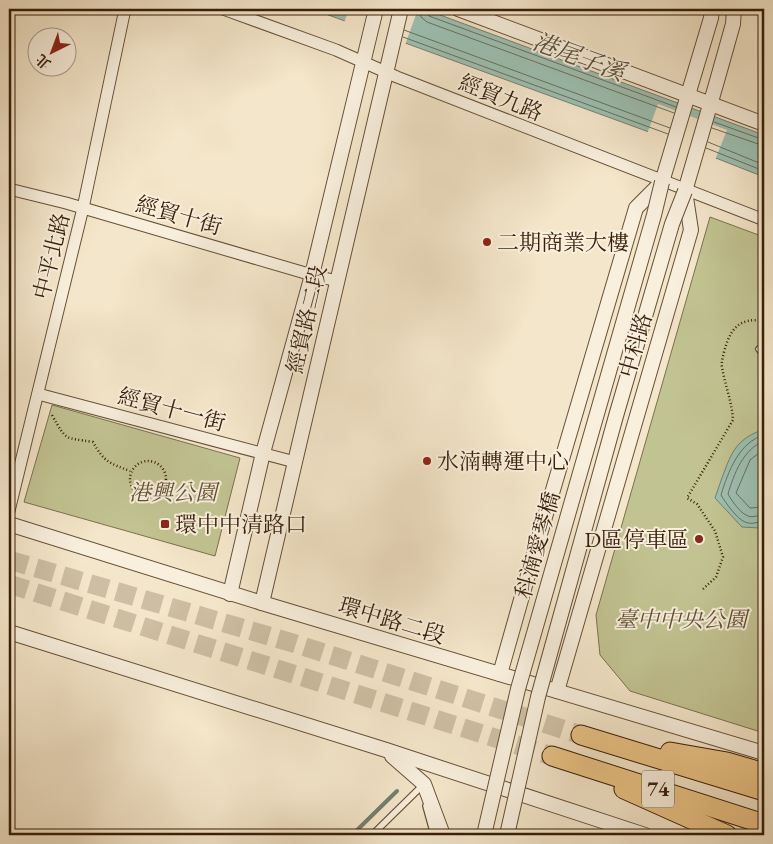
<svg xmlns="http://www.w3.org/2000/svg" width="773" height="844" viewBox="0 0 773 844" font-family="'EB Garamond','Noto Serif TC',serif">
	<style>
		.green { fill: #c2c392; stroke: #7c704d }
		.water { fill: #9cc0b2; stroke: #747f6e }
		.pier { fill: #f4e6ca }
		.lines { fill: none; stroke-linecap: round; stroke-linejoin: round }
		.shore { stroke: #6a6f5d; stroke-width: 1 }
		.stream { stroke: #747f6e; stroke-width: 4 }
		.trunk-tunnel { stroke: #cebea3; stroke-width: 19; stroke-dasharray: 19 9; stroke-linecap: butt }
		.service-casing { stroke: #665038; stroke-width: 8 }
		.minor-casing { stroke: #665038; stroke-width: 13 }
		.tertiary-casing { stroke: #665038; stroke-width: 16 }
		.trunk-casing { stroke: #371e08; stroke-width: 21 }
		.path { stroke: #371e08; stroke-width: 2.5; stroke-dasharray: 1 2.5; stroke-linecap: butt }
		.service { stroke: #f8efdd; stroke-width: 5.5 }
		.minor { stroke: #f8efdd; stroke-width: 11 }
		.tertiary { stroke: #f8efdd; stroke-width: 14 }
		.trunk { stroke: #eac385; stroke-width: 19 }
		.tertiary-bridge-casing { stroke: #665038; stroke-width: 16; stroke-linecap: butt }
		.tertiary-bridge { stroke: #f8efdd; stroke-width: 14 }
		.poi-dot { fill: #8f2418; stroke: #f8efdd; stroke-width: 2 }
		.labels { text-anchor: middle; stroke-width: 4; stroke-linejoin: round; paint-order: stroke }
		.shield { fill: #f8efdd; stroke: #715d48; stroke-width: 1 }
		.shield-label { font-size: 21px; font-weight: bold; fill: #371e08 }
		.street-label { font-size: 22px; fill: #371e08; stroke: #f8efdd }
		.poi-label { font-size: 22px; fill: #371e08; stroke: #f8efdd; text-anchor: start }
		.park-label { font-size: 22px; font-style: italic; fill: #615031; stroke: #f8efdd }
		.water-label { font-size: 24px; font-style: italic; fill: #554f3b; stroke: #f8efdd }
	</style>
	<rect width="100%" height="100%" fill="#f4e6ca"/>
	<filter id="stains"><feTurbulence type="fractalNoise" baseFrequency=".004" numOctaves="4"/><feColorMatrix values="0 0 0 0 .2 0 0 0 0 .09 0 0 0 0 .02 0 0 0 .5 -.17"/></filter>
	<radialGradient id="worn" r=".72"><stop offset=".6" stop-color="#630" stop-opacity="0"/><stop offset="1" stop-color="#630" stop-opacity=".3"/></radialGradient>
	<g class="green">
		<polygon points="710,217 764,237 764,733 630,691 600,655 596,615"/>
		<polygon points="52,405 240,458 215,556 24,502"/>
	</g>
	<g class="water">
		<polygon points="312,9 424,9 764,135 764,177 660,136"/>
		<path d="M764,430V524L760,528L742,527L715,498C719,487 728,458 735,449C741,440 753,432 764,430Z"/>
	</g>
	<g class="pier">
		<polygon points="349,9 418,9 405,45 344,23"/>
		<polygon points="658,104 727,130 715,160 647,134"/>
	</g>
	<g class="lines">
		<g class="shore">
			<polyline points="419,9 421,17 427,22 674,113"/>
			<polyline points="425,9 426,13 429,16 676,107"/>
			<polyline points="404,30 670,128"/>
			<polyline points="403,37 668,134"/>
			<polyline points="714,122 764,140"/>
			<polyline points="712,128 764,146"/>
			<polyline points="708,142 764,165"/>
			<polyline points="706,148 764,171"/>
			<path d="M764,435C739,442 728,472 721,495C725,502 737,519 745,522C751,525 758,522 764,521"/>
			<path d="M764,441C743,449 734,474 728,494C732,501 740,513 748,516C753,518 759,515 764,514"/>
			<polyline points="764,449 750,460 736,493 750,508 764,507"/>
		</g>
		<polyline class="stream" points="352,835 397,791"/>
		<g class="trunk-tunnel">
			<polyline points="9,560 293,643 581,735"/>
			<polyline points="9,584 552,756"/>
		</g>
		<defs>
			<g id="service">
				<polyline points="759,349 764,355"/>
				<polyline points="426,806 434,835"/>
				<polyline points="372,835 424,784"/>
			</g>
			<g id="minor">
				<polyline points="223,9 336,50 397,77 764,220"/>
				<polyline points="9,189 66,203 312,275 337,281"/>
				<polyline points="38,394 295,462"/>
				<polyline points="9,511 83,208 125,9"/>
			</g>
			<g id="tertiary">
				<polyline points="458,9 764,124"/>
				<polyline points="9,524 262,603 764,753"/>
				<polyline points="230,594 263,453 312,275 376,9"/>
				<polyline points="262,603 401,9"/>
				<polyline points="9,632 386,750 645,835"/>
				<polyline points="500,674 530,568 636,208 662,182 711,18 712,9"/>
				<polyline points="557,691 691,230 685,191 717,81 733,24 734,9"/>
				<polyline points="392,756 424,784 443,835"/>
			</g>
			<g id="trunk">
				<polyline points="581,735 764,791"/>
				<polyline points="670,752 727,762 764,773"/>
				<polyline points="552,756 764,824"/>
				<polyline points="624,789 727,835"/>
			</g>
		</defs>
		<use href="#service" class="service-casing"/>
		<use href="#minor" class="minor-casing"/>
		<use href="#tertiary" class="tertiary-casing"/>
		<use href="#trunk" class="trunk-casing"/>
		<g class="path">
			<path d="M52,415C67,442 64,437 93,442C104,462 109,463 130,471"/>
			<circle cx="148" cy="479" r="18"/>
			<path d="M703,589L716,577L723,557L715,531L697,504L687,498L733,420C732,402 725,385 722,367C721,362 723,357 724,352C730,329 739,317 764,321"/>
		</g>
		<use href="#service" class="service"/>
		<use href="#minor" class="minor"/>
		<use href="#tertiary" class="tertiary"/>
		<use href="#trunk" class="trunk"/>
		<defs>
			<g id="tertiary-bridge">
				<polyline points="484,835 518,689 654,215 662,182"/>
				<polyline points="507,835 538,697 616,416 672,224 685,191"/>
			</g>
		</defs>
		<use href="#tertiary-bridge" class="tertiary-bridge-casing"/>
		<use href="#tertiary-bridge" class="tertiary-bridge"/>
	</g>
	<g class="poi-dot">
		<circle cx="487" cy="242" r="5"/>
		<circle cx="427" cy="461" r="5"/>
		<rect x="160" y="519" width="10" height="10" rx="2.5"/>
		<circle cx="699" cy="539" r="5"/>
	</g>
	<g class="labels">
		<rect class="shield" x="642" y="770.5" width="32" height="37" rx="4"/>
		<g class="shield-label">
			<text x="658" y="796">74</text>
		</g>
		<g class="street-label">
			<text transform="translate(501 97) rotate(22)" y="8">經貿九路</text>
			<text transform="translate(179 215) rotate(16)" y="8">經貿十街</text>
			<text transform="translate(51 256) rotate(-76)" y="8">中平北路</text>
			<text transform="translate(306 319) rotate(-77)" y="8">經貿路二段</text>
			<text transform="translate(635 345) rotate(-74)" y="8">中科路</text>
			<text transform="translate(172 409) rotate(15)" y="8">經貿十一街</text>
			<text transform="translate(537 545) rotate(-74)" y="8">科湳愛琴橋</text>
			<text transform="translate(392 620) rotate(17)" y="8">環中路二段</text>
		</g>
		<g class="poi-label">
			<text x="497" y="250">二期商業大樓</text>
			<text x="437" y="469">水湳轉運中心</text>
			<text x="175" y="532">環中中清路口</text>
			<text x="689" y="547" text-anchor="end">D區停車區</text>
		</g>
		<g class="park-label">
			<text x="173" y="500">港興公園</text>
			<text x="681" y="627">臺中中央公園</text>
		</g>
		<g class="water-label">
			<text transform="translate(579 57) rotate(20)" y="8">港尾子溪</text>
		</g>
	</g>
	<rect width="773" height="844" fill="none" stroke="#f4e6ca" stroke-width="30"/>
	<rect x="10" y="10" width="753" height="824" fill="none" stroke="#371e08" stroke-width="2.5"/>
	<rect x="15" y="15" width="743" height="814" fill="none" stroke="#371e08"/>
	<g transform="translate(52 52) rotate(222)"><circle r="24" fill="#f8efdd" stroke="#ab9b88"/>
	<path d="M0-4L9 19L0 12L-9 19Z" fill="#8f2418"/>
	<text y="-8" font-size="14" font-weight="bold" text-anchor="middle" fill="#371e08">北</text>
	</g>
	<rect width="100%" height="100%" filter="url(#stains)"/>
	<rect width="100%" height="100%" fill="url(#worn)"/>
</svg>
